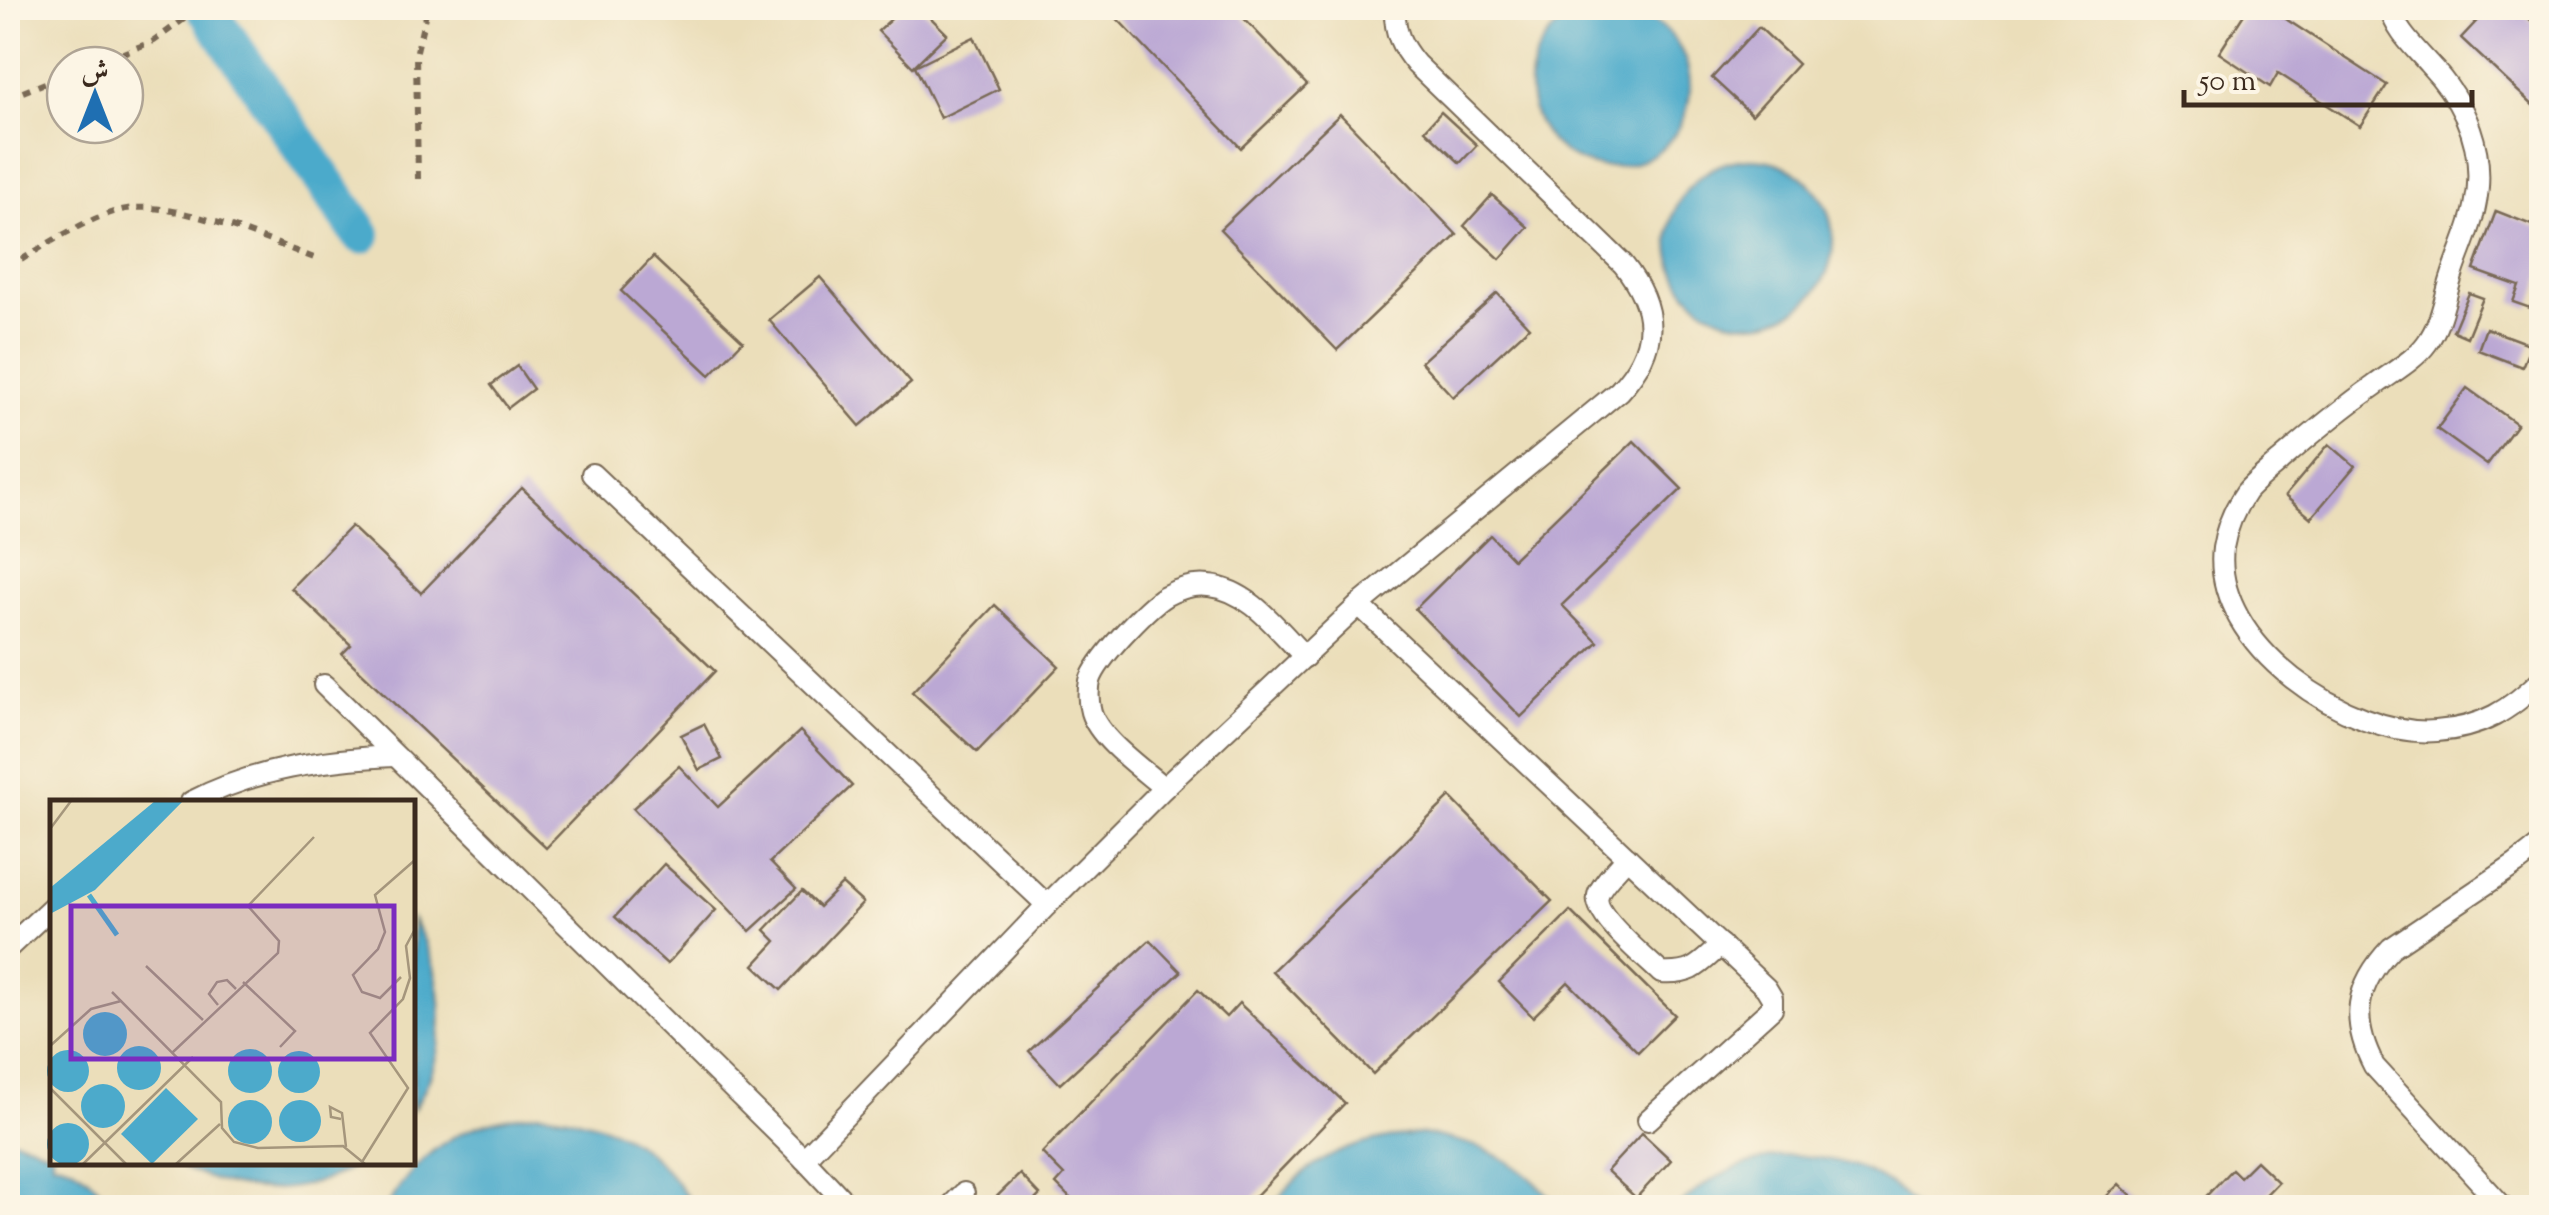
<svg xmlns="http://www.w3.org/2000/svg" width="2549" height="1215" viewBox="0 0 2549 1215" font-family="'Sorts Mill Goudy',Amiri,serif">
	<style>
		.water { fill: #4caacb; stroke: #446a74; stroke-width: 2.5 }
		.lines { fill: none; stroke-linecap: round; stroke-linejoin: round }
		.canal { stroke: #4caacb; stroke-width: 40 }
		.building { fill: #bba8d4 }
		.service-casing { stroke: #796955; stroke-width: 24 }
		.path { stroke: #796955; stroke-width: 6; stroke-dasharray: 8 8; stroke-linecap: butt }
		.service { stroke: #fff; stroke-width: 20 }
		.inset-river { fill: none; stroke: #4caacb; stroke-width: 5 }
		.inset-road { fill: none; stroke: #a5967c; stroke-width: 2.5 }
		.view { fill: #7b2cbf; fill-opacity: 0.15; stroke: #7b2cbf; stroke-width: 5 }
		.inset-edge { fill: none; stroke: #3b2a1e; stroke-width: 5 }
	</style>
	<rect width="100%" height="100%" fill="#fcf5e5"/>
	<filter id="ink" filterUnits="userSpaceOnUse"><feTurbulence type="fractalNoise" baseFrequency=".01" numOctaves="2"/><feDisplacementMap in="SourceGraphic" scale="20" xChannelSelector="R" yChannelSelector="G"/><feConvolveMatrix kernelMatrix="1 2 1 2 8 2 1 2 1" color-interpolation-filters="sRGB"/></filter>
	<filter id="wash" filterUnits="userSpaceOnUse"><feTurbulence type="fractalNoise" baseFrequency=".0048" numOctaves="4" result="noise"/><feDisplacementMap in="SourceGraphic" scale="40" xChannelSelector="R" yChannelSelector="G"/><feGaussianBlur stdDeviation="2.25" result="paint"/><feColorMatrix in="noise" values="0 0 0 0 0 0 0 0 0 0 0 0 0 0 0 0 0 1.4 0 .05"/><feComposite in="paint" operator="in"/></filter>
	<g filter="url(#wash)">
		<rect width="100%" height="100%" fill="#ebdeba"/>
		<g class="water">
			<circle cx="1610" cy="87" r="80"/>
			<circle cx="1751" cy="241" r="82"/>
			<path d="M413,920C449,979 451,1051 413,1110Z"/>
			<path d="M539,1113C614,1120 653,1143 694,1207H386C424,1145 466,1120 539,1113Z"/>
			<path d="M1421,1134C1483,1142 1519,1160 1559,1207H1273C1306,1156 1363,1138 1421,1134Z"/>
			<path d="M8,1138L30,1144L52,1154V1162C78,1162 99,1187 113,1207H8Z"/>
			<path d="M1788,1155C1839,1157 1880,1169 1916,1207H1677C1712,1175 1741,1162 1788,1155Z"/>
			<path d="M173,1163H361C296,1200 238,1196 173,1163Z"/>
		</g>
		<g class="lines">
			<polyline class="canal" points="206,8 361,234"/>
		</g>
		<g id="blocks">
			<g class="building">
				<polygon points="903,8 921,8 947,34 913,67 878,31"/>
				<polygon points="1107,8 1234,8 1307,85 1241,148"/>
				<polygon points="2248,8 2269,8 2387,85 2360,126 2278,73 2270,87 2219,53"/>
				<polygon points="2489,8 2517,8 2542,30 2542,105 2537,109 2461,38"/>
				<polygon points="1759,27 1798,64 1752,115 1712,78"/>
				<polygon points="974,37 999,89 940,118 915,66"/>
				<polygon points="1441,112 1477,145 1460,163 1425,130"/>
				<polygon points="1340,114 1457,235 1337,350 1220,229"/>
				<polygon points="1492,195 1528,227 1500,259 1464,226"/>
				<polygon points="2496,211 2542,229 2542,276 2530,308 2513,302 2519,286 2474,270"/>
				<polygon points="653,257 743,341 710,375 621,291"/>
				<polygon points="820,277 911,383 860,426 769,320"/>
				<polygon points="1497,293 1529,327 1453,397 1421,362"/>
				<polygon points="2469,293 2483,298 2467,337 2453,331"/>
				<polygon points="2486,328 2531,345 2522,367 2478,350"/>
				<polygon points="517,366 533,389 508,408 491,385"/>
				<polygon points="2467,388 2517,424 2487,465 2437,429"/>
				<polygon points="1634,441 1682,489 1562,605 1598,642 1521,717 1415,609 1490,535 1513,559"/>
				<polygon points="2329,444 2355,466 2311,518 2285,496"/>
				<polygon points="522,488 715,671 546,848 342,654 351,645 291,588 351,526 421,593"/>
				<polygon points="995,605 1059,666 977,752 912,692"/>
				<polygon points="704,724 722,759 699,770 681,735"/>
				<polygon points="800,731 852,786 770,862 796,889 750,931 633,808 679,766 718,807"/>
				<polygon points="1450,797 1552,901 1373,1074 1272,971"/>
				<polygon points="664,864 716,910 667,964 615,917"/>
				<polygon points="842,884 863,903 781,990 754,965 776,941 765,930 802,891 819,907"/>
				<polygon points="1570,911 1675,1015 1638,1052 1568,982 1533,1017 1499,982"/>
				<polygon points="1150,940 1181,972 1060,1084 1029,1051"/>
				<polygon points="1198,990 1226,1017 1239,1003 1345,1103 1244,1208 1080,1208 1056,1184 1064,1175 1042,1153"/>
				<polygon points="1642,1133 1671,1160 1636,1198 1607,1171"/>
				<polygon points="2256,1161 2278,1182 2253,1208 2195,1208 2232,1169 2240,1177"/>
				<polygon points="1020,1174 1040,1195 1027,1208 985,1208"/>
				<polygon points="2119,1184 2143,1208 2109,1208 2102,1201"/>
			</g>
		</g>
	</g>
	<g filter="url(#ink)">
		<use href="#blocks" fill-opacity="0" stroke="#796955" stroke-width="2.5"/>
		<g class="lines">
			<defs>
				<g id="service">
					<path d="M2390,8C2396,31 2413,46 2428,63C2466,103 2487,152 2475,207C2470,232 2458,255 2451,279C2444,301 2441,324 2427,343C2415,360 2391,373 2374,386C2341,409 2310,435 2280,461C2269,471 2255,481 2246,492C2235,508 2226,529 2223,548C2211,644 2349,738 2436,731C2482,728 2510,710 2542,679"/>
					<polyline points="592,474 1047,905"/>
					<polyline points="1359,605 1766,988 1772,998 1772,1008 1648,1120"/>
					<polyline points="324,685 804,1159 850,1208"/>
					<path d="M1164,788C1142,769 1099,739 1091,712C1088,702 1088,691 1090,681C1096,660 1146,608 1165,596C1178,589 1194,584 1209,586C1250,590 1278,630 1305,657"/>
					<path d="M191,802C254,769 324,759 394,756"/>
					<path d="M1627,857C1620,866 1601,884 1598,895C1592,915 1647,959 1661,973C1693,975 1699,965 1721,945"/>
					<polyline points="8,948 52,907"/>
					<path d="M804,1159L1047,905L1164,788L1359,605L1619,391C1659,348 1659,309 1623,264L1416,64C1401,46 1394,32 1395,8"/>
					<polyline points="949,1208 964,1193"/>
					<path d="M2504,1208L2374,1066C2350,1020 2355,986 2391,948L2516,864L2542,844"/>
				</g>
			</defs>
			<use href="#service" class="service-casing"/>
			<g class="path">
				<polyline points="92,65 154,41 199,8"/>
				<polyline points="8,98 65,75"/>
				<polyline points="418,179 416,55 427,8"/>
				<path d="M8,268C41,248 95,211 134,208C184,204 266,240 314,258"/>
			</g>
			<use href="#service" class="service"/>
		</g>
	</g>
	<g transform="translate(50 800)">
		<rect width="365" height="365" fill="#ebdeba"/>
		<path d="M105,1H133L45,90L0,114V88ZM33 234a22 22 0 1 1 44 0a22 22 0 1 1-44 0ZM67 268a22 22 0 1 1 44 0a22 22 0 1 1-44 0ZM178 271a22 22 0 1 1 44 0a22 22 0 1 1-44 0ZM-3 271a21 21 0 1 1 42 0a21 21 0 1 1-42 0ZM228 272a21 21 0 1 1 42 0a21 21 0 1 1-42 0ZM31 306a22 22 0 1 1 44 0a22 22 0 1 1-44 0ZM116,288L148,319L102,364L71,334ZM178 322a22 22 0 1 1 44 0a22 22 0 1 1-44 0ZM229 321a21 21 0 1 1 42 0a21 21 0 1 1-42 0ZM-3 344a21 21 0 1 1 42 0a21 21 0 1 1-42 0Z" fill="#4caacb"/>
		<path class="inset-river" d="M39,95L67,135"/>
		<path class="inset-road" d="M0,29L21,1M96,166L153,220M351,177L330,198L312,192L303,175L328,149L335,132L325,95L365,60M193,182L245,231L230,247M62,192L171,302L172,328L184,342L208,348L293,346L315,364M168,205L159,194L167,182L177,180L186,189M0,246L41,209L71,201M123,252L228,153L229,141L198,106L264,37M0,288L76,364M291,319L281,317L280,307L292,313L296,347M312,362L358,288L320,233L353,199L360,178L356,146L365,129M33,364L143,257M126,364L170,324"/>
		<path class="view" d="M21,106H344V259H21Z"/>
		<rect width="365" height="365" class="inset-edge"/>
	</g>
	<rect width="2549" height="1215" fill="none" stroke="#fcf5e5" stroke-width="40"/>
	<g transform="translate(95 95)"><circle r="48" fill="#fcf5e5" stroke="#afa495" stroke-width="2.5"/>
	<path d="M0-8L18 38L0 25L-18 38Z" fill="#1f6fb2"/>
	<text y="-15" font-size="28" font-weight="bold" text-anchor="middle" fill="#3b2a1e">ش</text>
	</g>
	<path d="M2184 90v15h288v-15" fill="none" stroke="#3b2a1e" stroke-width="5"/>
	<text x="2199" y="90" font-size="30" fill="#3b2a1e" stroke="#fcf5e5" stroke-width="8" paint-order="stroke">50 m</text>
</svg>
